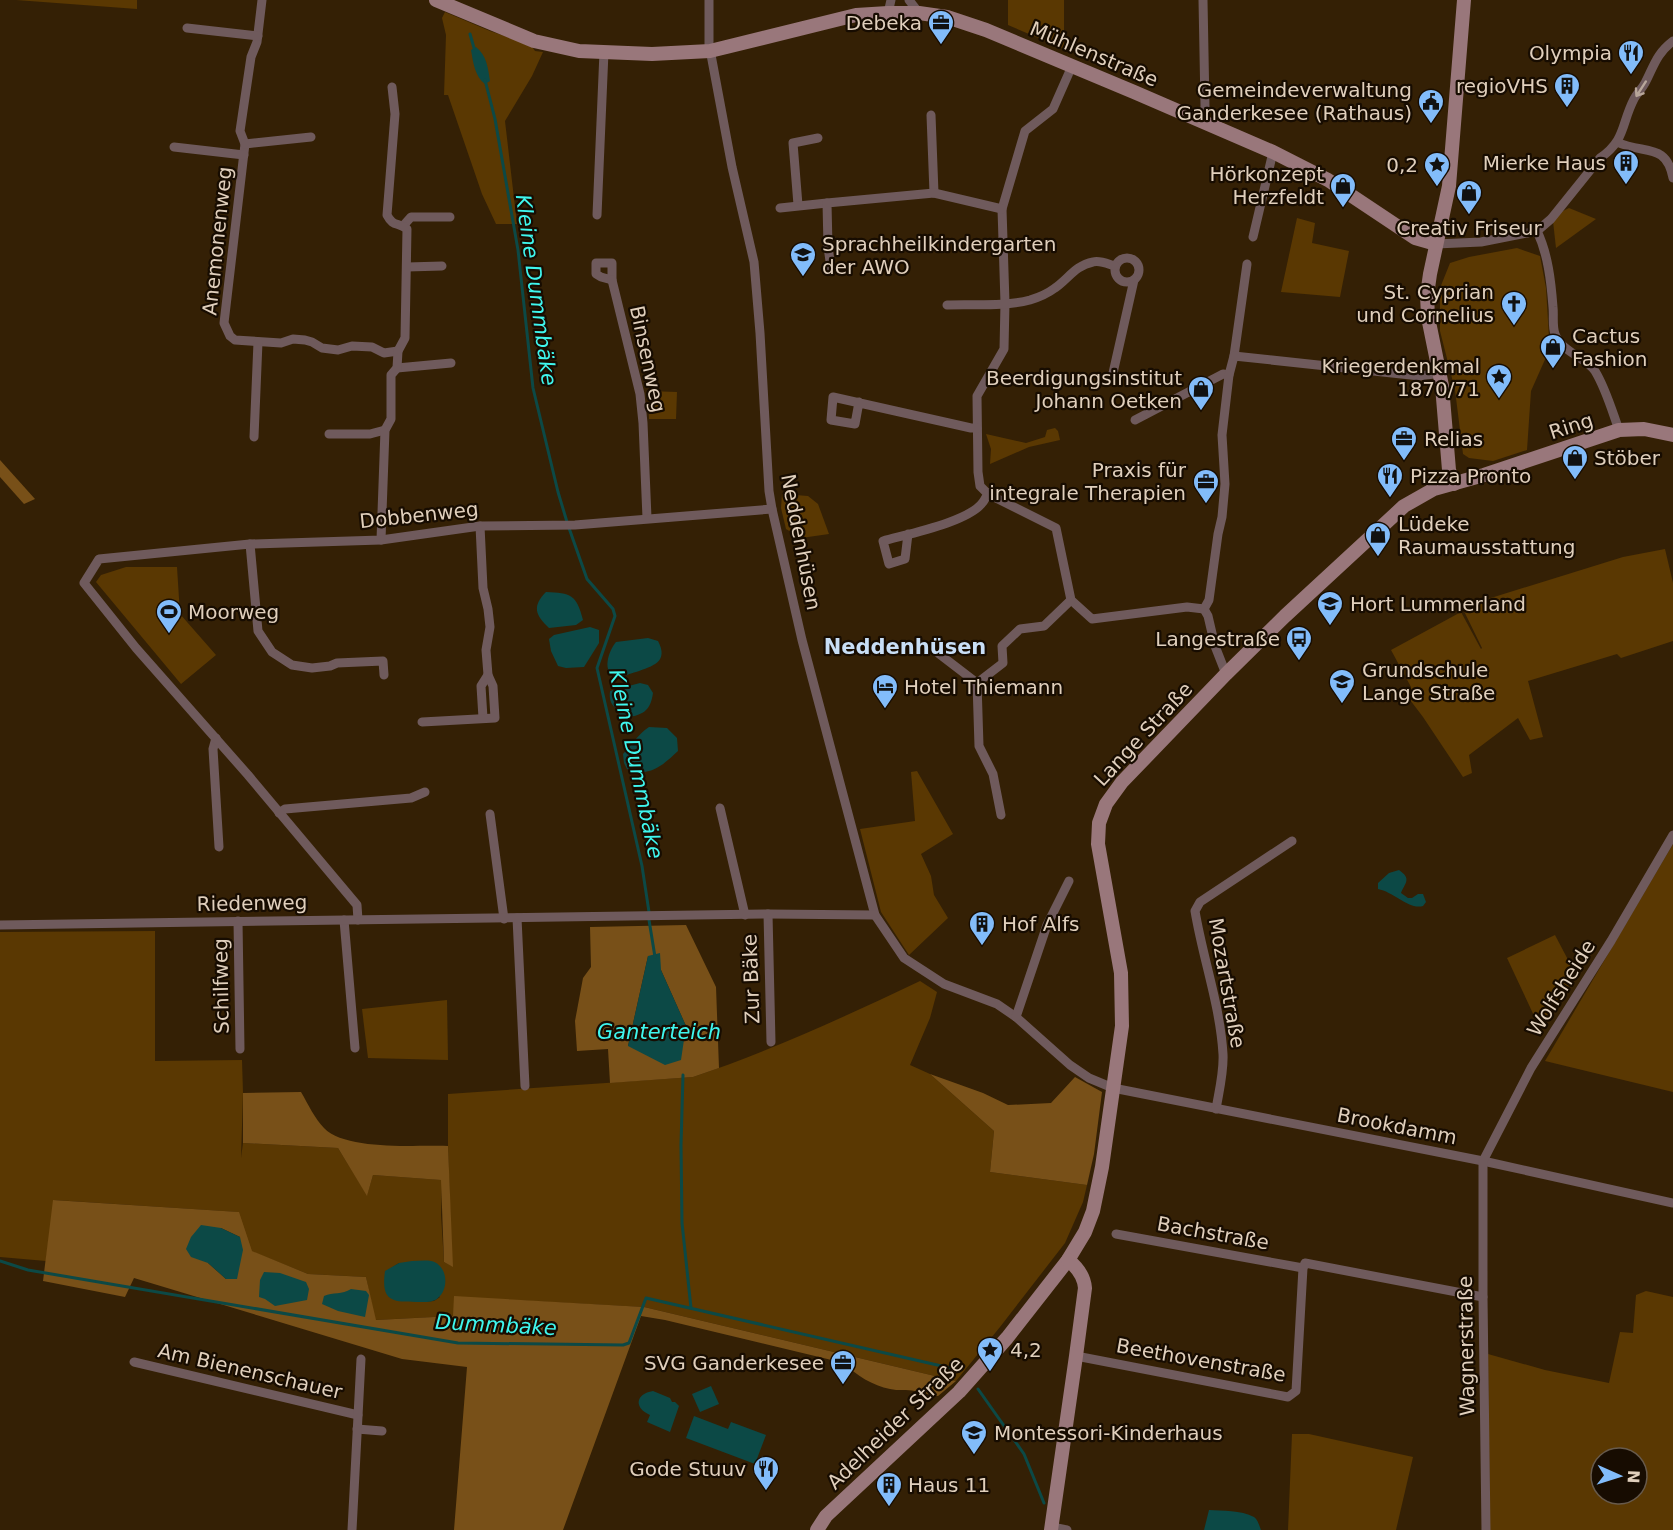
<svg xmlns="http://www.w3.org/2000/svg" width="1673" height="1530" viewBox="0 0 1673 1530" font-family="'DejaVu Sans',sans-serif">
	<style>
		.green { fill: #5a3802; fill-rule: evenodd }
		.forest { fill: #785018; fill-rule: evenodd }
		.water { fill: #0c4946 }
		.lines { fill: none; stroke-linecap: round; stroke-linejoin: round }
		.stream { stroke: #0c4946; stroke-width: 3 }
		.street { stroke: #6f5a5c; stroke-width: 9 }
		.secondary { stroke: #99777b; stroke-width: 14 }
		.oneway { stroke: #b8a69a }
		.labels { text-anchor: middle; stroke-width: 4.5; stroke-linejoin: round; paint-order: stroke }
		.poi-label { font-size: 20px; fill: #e0cfbc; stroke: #170c01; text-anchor: end }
		.street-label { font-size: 20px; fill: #e0cfbc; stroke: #170c01 }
		.water-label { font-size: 21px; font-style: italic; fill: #3ff6ee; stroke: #170c01 }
		.neighbourhood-label { font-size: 21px; font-weight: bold; fill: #c8def6; stroke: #170c01 }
	</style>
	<rect width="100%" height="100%" fill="#342005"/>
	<g class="green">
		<polygon points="16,0 137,0 137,9"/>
		<polygon points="1008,0 1064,0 1064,49 1008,25"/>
		<polygon points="445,12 490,31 531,45 535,51 543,52 532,76 505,121 517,224 496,224 482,194 448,95 444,95 446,35 442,18"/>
		<polygon points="1569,208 1596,219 1556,248 1553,221 1561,212"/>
		<polygon points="1297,218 1315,223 1312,243 1349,251 1340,297 1281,292"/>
		<polygon points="1517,248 1540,256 1546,288 1549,337 1547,355 1531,391 1527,450 1493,461 1469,458 1463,454 1455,390 1440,331 1440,288 1450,263 1469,257"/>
		<polygon points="648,391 677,392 676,419 649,419"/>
		<polygon points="1055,428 1058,431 1060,440 1029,447 990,464 991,449 986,434 1026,443 1045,437 1047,430"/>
		<polygon points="782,494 808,496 818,504 829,534 801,538 786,529 781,508"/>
		<polygon points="1665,549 1673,583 1673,641 1621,658 1617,654 1528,681 1543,737 1530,740 1518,718 1469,755 1472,773 1463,777 1423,717 1404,692 1411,687 1391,650 1461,612 1481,649 1482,648 1462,607 1623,557"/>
		<polygon points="126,567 177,567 180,614 216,655 181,684 96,582 101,575"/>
		<polygon points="917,771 953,834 921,854 931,876 934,895 948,918 909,955 881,912 860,829 915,821 911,772"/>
		<polygon points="1673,844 1673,1092 1545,1061"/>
		<path d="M155,931V1061L242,1060L243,1093L241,1158L243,1143L338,1148L367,1195L373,1175L442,1180L441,1215L444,1262L452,1266L448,1146V1094L693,1077C771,1051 846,1016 920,981L937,992L930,1018L910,1065L930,1074L994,1131L990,1172L1087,1185L1083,1202L1065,1243L1000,1327L956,1381L644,1307L454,1297V1316L375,1320L366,1277L308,1274L251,1251L238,1212L54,1200L46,1261L0,1257V932ZM399,1263L440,1297L434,1301L423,1302L385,1272Z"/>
		<polygon points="1555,935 1576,975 1551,1013 1536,1020 1507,958"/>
		<polygon points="447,1000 448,1060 368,1058 362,1009"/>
		<path d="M1646,1291L1673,1297V1530H1490L1488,1354L1545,1370L1609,1383L1620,1332L1633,1333L1636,1295ZM1601,1458H1637V1494H1601Z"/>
		<polygon points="1292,1434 1309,1434 1413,1457 1396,1530 1288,1530"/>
	</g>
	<g class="forest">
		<polygon points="0,460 35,499 24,504 0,477"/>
		<path d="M686,925L716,987L719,1068L693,1077L610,1083L608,1049L577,1051L575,1021L583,978L591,967L590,927ZM648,956L661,970L686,1026L628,1046Z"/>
		<polygon points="930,1074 983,1093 1008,1105 1051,1103 1075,1077 1102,1092 1094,1154 1087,1185 990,1172 994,1131"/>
		<path d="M301,1092C308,1104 315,1119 324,1128C346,1151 417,1145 448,1146L453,1267L444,1262L441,1180L373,1175L367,1196L338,1148L243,1143V1093Z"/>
		<path d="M53,1200L239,1212L252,1251L308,1274L366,1277L376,1320L453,1316L454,1296L644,1307L956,1381L938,1396C930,1395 923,1392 915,1391C907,1389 898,1391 890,1389C873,1386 856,1375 844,1363L665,1320L641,1316L563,1530H454L467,1367L402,1359L134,1278L125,1297L43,1281ZM221,1228L240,1237L226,1279L208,1263Z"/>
	</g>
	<g class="water">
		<path d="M476,47C487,56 488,68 490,81L485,84C475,77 473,62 471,50Z"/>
		<path d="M546,592C571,593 576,594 583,620L576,625L549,628C535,615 532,606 546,592Z"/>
		<polygon points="590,627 599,630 599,643 584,667 566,668 558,666 551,651 549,639 554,635"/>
		<path d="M648,638L658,641C669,662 653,666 636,672C631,673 623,677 618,677C600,674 609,650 616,642Z"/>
		<path d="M640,683L648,685L653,693C650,715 639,715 620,719L618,710C611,705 609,700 610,691Z"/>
		<path d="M649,727L667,728L677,738L678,751C662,766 649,778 627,769L624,763L623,754C633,744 637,735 649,727Z"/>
		<path d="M1399,870C1412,879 1405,883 1401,893L1408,898H1412L1418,894H1423L1426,902L1423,906C1409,910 1394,892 1378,889V883L1389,873Z"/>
		<polygon points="660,953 661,970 686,1026 681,1060 665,1065 628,1046 648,956"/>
		<polygon points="201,1225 221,1228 240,1237 243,1250 237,1279 226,1279 208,1263 191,1257 186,1249 191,1237"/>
		<path d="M412,1261C418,1261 425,1260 431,1261C447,1264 450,1288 438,1298C433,1303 423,1302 416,1302C391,1302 381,1301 385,1271L399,1263Z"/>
		<polygon points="264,1272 280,1273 306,1282 309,1289 307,1300 275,1306 265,1299 259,1297 260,1280"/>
		<path d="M351,1289L366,1291L369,1295L365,1317L338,1311L322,1304L324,1296C333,1292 342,1295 351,1289Z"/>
		<polygon points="711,1386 719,1404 700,1412 692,1394"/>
		<path d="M653,1391L670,1398L672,1402H675L679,1406L670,1432L647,1422L650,1415C634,1408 635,1394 653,1391Z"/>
		<polygon points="694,1416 728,1429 731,1422 766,1435 755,1464 686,1438"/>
		<path d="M1209,1510C1222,1511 1241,1510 1254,1517C1258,1520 1259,1525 1261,1530H1204Z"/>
	</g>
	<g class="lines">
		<g class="stream">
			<polyline points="470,34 474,48"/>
			<polyline points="485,80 495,119 518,250 533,388 558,492 567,522"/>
			<polyline points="569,528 587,579 613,609 615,616 597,668 642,866 649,912"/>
			<polyline points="649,920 655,957"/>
			<polyline points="683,1075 681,1145 682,1223 691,1308"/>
			<polyline points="0,1261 28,1270 458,1343 623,1345 629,1343 646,1298 959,1370"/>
			<polyline points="978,1389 1024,1454 1044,1503"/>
		</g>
		<g class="street">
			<polyline points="262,0 257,42 251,57 240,131 245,144 224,323 230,336 235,340 281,343 293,339 305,340 312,342 322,348 338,350 352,346 372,347 384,353 398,351"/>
			<polyline points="709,0 709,44 732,167 754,262 760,333 769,491 772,509 802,640 875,915 904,958 944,984 997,1004 1016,1017 1070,1065 1089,1078 1113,1088 1483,1161 1673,1203"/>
			<polyline points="909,0 919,13"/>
			<polyline points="888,13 891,0"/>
			<polyline points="187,28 258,36"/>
			<polyline points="1072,66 1053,109 1025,131 1002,209 1005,303 1004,349 977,396 978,472 980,486 988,494 1056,528 1071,600 1092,619 1187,607 1204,609"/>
			<polyline points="931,115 934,193"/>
			<polyline points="1203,121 1205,106 1203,0"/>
			<path d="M1617,142C1644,155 1666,142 1673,178"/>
			<polyline points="245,144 311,137"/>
			<polyline points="174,147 244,155"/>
			<polyline points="798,205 793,143 818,138"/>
			<polyline points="780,208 827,203"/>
			<polyline points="597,215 604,52"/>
			<polyline points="403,226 411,217 450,217"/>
			<path d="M1537,231C1548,254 1551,281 1553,307C1554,315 1552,326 1555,334C1561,352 1587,358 1595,371C1606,389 1612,411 1619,430"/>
			<polyline points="1253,237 1273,152"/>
			<path d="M1436,244L1481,242L1537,231L1551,219L1600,158C1626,140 1621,124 1634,99C1637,93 1642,89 1645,83C1654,66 1656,54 1673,41"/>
			<circle cx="1127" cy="270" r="12"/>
			<polygon points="596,263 612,263 612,280 601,277 596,274"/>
			<polyline points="407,267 442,266"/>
			<polyline points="831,268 828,247 827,203 934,193 1002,209"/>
			<polyline points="612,280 640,394 643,423 647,518"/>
			<path d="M947,305C974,304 1004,307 1030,300C1040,297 1047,294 1055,288C1068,279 1076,265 1093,262C1100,260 1108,264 1115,266"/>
			<polyline points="1234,356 1247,264"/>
			<polyline points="397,368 451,363"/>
			<polyline points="1113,373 1134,280"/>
			<polyline points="859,402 855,424 831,420 833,397 971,428 977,428"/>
			<polyline points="1135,420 1223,374 1229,375"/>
			<polyline points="329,434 370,434 385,430"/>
			<polyline points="254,437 258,342"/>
			<path d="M908,534L905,559L889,564L883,541C908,534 969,522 983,502C984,501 987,495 988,494"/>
			<path d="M381,540L385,430L391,419V375L397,368L398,351L405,338L407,229C398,222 393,227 387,215L395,114L392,87"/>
			<polyline points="250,544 258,631 272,652 292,665 312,668 330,666 337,663 383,661 384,675"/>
			<polyline points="934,650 977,683 1003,663 1002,646 1020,629 1044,626 1071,600"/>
			<polyline points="1226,674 1215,646 1208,616 1204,609 1209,600 1218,534 1222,517 1225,484 1222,435 1229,375 1234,356 1420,376 1440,373"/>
			<polyline points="977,683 979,746 993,774 1001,815"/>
			<polyline points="483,718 481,686 488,675"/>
			<polyline points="422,722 495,718 493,686 488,675 486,650 490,627 488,609 483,588 480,526"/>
			<polyline points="216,738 213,749 219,847"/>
			<polyline points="720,808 745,915"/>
			<polyline points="279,813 285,809 411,798 425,792"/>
			<polyline points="490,814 504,919"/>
			<polyline points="768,914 771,1042"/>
			<polyline points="517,918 525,1086"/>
			<polyline points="344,920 355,1048"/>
			<polyline points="358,920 357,905 248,775 136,648 84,583 99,559 250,544 381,540 480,526 575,525 772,509"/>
			<polyline points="238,921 240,1049"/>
			<polyline points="0,925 768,914 875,915"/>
			<polyline points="1016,1017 1047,925 1069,881"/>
			<path d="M1216,1109C1219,1091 1224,1072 1223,1054C1220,1005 1203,959 1195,911L1200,902L1292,841"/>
			<polyline points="1116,1234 1303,1268"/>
			<polyline points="1076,1356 1288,1397 1296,1391 1303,1268 1305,1263 1483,1297"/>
			<polyline points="134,1362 358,1415"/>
			<polyline points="357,1429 382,1431"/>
			<polyline points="1052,1527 1067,1530"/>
			<polyline points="352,1530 361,1359"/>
			<polyline points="1486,1530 1483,1297 1483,1161 1531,1068 1611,941 1673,835"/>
		</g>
		<g class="secondary">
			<polyline points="436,0 534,41 579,51 652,54 710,51 856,15 888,13 919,13 947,17 986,30 1134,92 1273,152 1328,180 1415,238 1436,244"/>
			<polyline points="1454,484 1449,470 1442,386 1428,317 1427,295 1430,274 1449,186 1464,0"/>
			<polyline points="817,1530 826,1516 959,1392 1007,1338 1068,1260 1085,1232 1093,1211 1102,1167 1122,1026 1121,973 1098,844 1099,823 1106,804 1122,782 1226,674 1285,616 1404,506 1434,489 1484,475 1619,430 1644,429 1673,435"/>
			<path d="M1051,1530L1076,1356L1085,1288C1084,1276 1077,1267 1068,1260"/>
		</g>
	</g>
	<defs><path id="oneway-shaft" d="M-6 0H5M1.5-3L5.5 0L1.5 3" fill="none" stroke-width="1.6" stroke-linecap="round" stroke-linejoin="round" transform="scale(1.5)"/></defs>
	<use class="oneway" href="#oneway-shaft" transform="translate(1641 89) rotate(123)"/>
	<defs>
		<symbol id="office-pin" viewBox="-11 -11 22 30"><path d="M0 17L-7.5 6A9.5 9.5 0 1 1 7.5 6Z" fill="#82bcfa" stroke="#170c01"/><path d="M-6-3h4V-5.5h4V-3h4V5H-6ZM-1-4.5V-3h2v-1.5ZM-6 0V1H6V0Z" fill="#111"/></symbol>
		<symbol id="restaurant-pin" viewBox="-11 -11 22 30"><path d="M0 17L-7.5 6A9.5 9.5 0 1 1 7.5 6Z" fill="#82bcfa" stroke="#170c01"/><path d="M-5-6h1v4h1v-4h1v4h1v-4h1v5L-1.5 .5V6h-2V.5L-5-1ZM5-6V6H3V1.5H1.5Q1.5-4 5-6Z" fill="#111"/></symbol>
		<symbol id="building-pin" viewBox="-11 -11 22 30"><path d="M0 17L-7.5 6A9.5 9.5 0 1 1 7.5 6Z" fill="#82bcfa" stroke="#170c01"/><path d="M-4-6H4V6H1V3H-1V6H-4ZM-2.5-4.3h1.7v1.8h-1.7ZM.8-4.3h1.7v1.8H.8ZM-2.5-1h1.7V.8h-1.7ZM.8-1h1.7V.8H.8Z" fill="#111"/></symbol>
		<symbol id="civic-pin" viewBox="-11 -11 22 30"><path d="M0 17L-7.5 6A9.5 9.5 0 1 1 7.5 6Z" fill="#82bcfa" stroke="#170c01"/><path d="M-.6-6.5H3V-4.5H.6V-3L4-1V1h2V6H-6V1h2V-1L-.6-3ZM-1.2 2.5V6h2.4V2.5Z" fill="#111"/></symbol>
		<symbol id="sight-pin" viewBox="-11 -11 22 30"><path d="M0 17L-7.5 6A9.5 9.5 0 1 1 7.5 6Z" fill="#82bcfa" stroke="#170c01"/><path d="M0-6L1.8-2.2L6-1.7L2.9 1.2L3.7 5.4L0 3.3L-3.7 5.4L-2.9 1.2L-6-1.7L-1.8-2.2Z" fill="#111"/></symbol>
		<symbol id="shop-pin" viewBox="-11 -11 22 30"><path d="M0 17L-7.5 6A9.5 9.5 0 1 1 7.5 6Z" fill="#82bcfa" stroke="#170c01"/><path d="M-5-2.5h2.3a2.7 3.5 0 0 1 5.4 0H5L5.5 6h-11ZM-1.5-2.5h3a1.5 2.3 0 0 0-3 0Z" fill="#111"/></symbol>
		<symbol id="school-pin" viewBox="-11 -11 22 30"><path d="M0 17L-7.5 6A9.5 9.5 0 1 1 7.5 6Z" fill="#82bcfa" stroke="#170c01"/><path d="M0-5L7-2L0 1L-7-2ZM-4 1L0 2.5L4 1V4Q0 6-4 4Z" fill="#111"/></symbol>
		<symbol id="church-pin" viewBox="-11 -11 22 30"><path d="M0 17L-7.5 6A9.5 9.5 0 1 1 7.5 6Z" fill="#82bcfa" stroke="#170c01"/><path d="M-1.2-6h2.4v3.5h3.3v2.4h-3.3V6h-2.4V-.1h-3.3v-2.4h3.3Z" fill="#111"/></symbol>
		<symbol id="stadium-pin" viewBox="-11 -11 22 30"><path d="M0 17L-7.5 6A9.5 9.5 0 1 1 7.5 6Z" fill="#82bcfa" stroke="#170c01"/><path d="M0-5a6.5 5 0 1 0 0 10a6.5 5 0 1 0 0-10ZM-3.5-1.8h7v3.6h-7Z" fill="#111"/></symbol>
		<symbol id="bus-pin" viewBox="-11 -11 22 30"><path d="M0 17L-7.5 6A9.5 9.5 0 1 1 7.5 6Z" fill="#82bcfa" stroke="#170c01"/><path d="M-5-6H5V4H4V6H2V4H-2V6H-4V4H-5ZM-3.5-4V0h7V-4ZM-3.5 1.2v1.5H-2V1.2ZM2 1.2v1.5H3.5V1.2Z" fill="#111"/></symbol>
		<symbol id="hotel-pin" viewBox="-11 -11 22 30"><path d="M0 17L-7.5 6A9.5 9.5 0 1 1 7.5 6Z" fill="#82bcfa" stroke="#170c01"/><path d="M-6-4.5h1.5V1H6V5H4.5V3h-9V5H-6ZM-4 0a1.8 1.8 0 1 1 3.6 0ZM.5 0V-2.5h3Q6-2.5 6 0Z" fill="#111"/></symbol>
	</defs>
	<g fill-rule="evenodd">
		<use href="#office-pin" x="926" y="8" width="30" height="40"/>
		<use href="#restaurant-pin" x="1616" y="38" width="30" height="40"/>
		<use href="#building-pin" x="1552" y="71" width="30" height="40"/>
		<use href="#civic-pin" x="1416" y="87" width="30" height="40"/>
		<use href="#building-pin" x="1611" y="148" width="30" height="40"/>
		<use href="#sight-pin" x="1422" y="150" width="30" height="40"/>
		<use href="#shop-pin" x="1328" y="171" width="30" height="40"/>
		<use href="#shop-pin" x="1454" y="178" width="30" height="40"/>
		<use href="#school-pin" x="788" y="240" width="30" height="40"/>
		<use href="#church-pin" x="1499" y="289" width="30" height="40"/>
		<use href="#shop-pin" x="1538" y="332" width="30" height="40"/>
		<use href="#sight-pin" x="1484" y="362" width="30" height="40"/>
		<use href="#shop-pin" x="1186" y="374" width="30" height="40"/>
		<use href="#office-pin" x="1389" y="424" width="30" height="40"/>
		<use href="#shop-pin" x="1560" y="443" width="30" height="40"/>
		<use href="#restaurant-pin" x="1375" y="461" width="30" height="40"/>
		<use href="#office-pin" x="1191" y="467" width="30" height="40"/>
		<use href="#shop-pin" x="1363" y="520" width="30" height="40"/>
		<use href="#school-pin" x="1315" y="589" width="30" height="40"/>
		<use href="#stadium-pin" x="154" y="597" width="30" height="40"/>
		<use href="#bus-pin" x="1284" y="624" width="30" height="40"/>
		<use href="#school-pin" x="1327" y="667" width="30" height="40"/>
		<use href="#hotel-pin" x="870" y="672" width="30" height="40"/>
		<use href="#building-pin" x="967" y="909" width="30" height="40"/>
		<use href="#sight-pin" x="975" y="1335" width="30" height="40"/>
		<use href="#office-pin" x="828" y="1348" width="30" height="40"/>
		<use href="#school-pin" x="959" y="1418" width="30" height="40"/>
		<use href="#restaurant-pin" x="751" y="1454" width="30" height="40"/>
		<use href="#building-pin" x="874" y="1470" width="30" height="40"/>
	</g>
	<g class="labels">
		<g class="poi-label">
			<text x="922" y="30">Debeka</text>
			<text x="1612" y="60">Olympia</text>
			<text x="1548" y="93">regioVHS</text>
			<text x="1412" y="97">Gemeindeverwaltung<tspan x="1412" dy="23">Ganderkesee (Rathaus)</tspan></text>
			<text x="1606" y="170">Mierke Haus</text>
			<text x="1418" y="172">0,2</text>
			<text x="1324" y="181">Hörkonzept<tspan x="1324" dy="23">Herzfeldt</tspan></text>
			<text x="1469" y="235" text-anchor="middle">Creativ Friseur</text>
			<text x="822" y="251" text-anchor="start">Sprachheilkindergarten<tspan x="822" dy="23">der AWO</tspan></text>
			<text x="1494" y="299">St. Cyprian<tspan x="1494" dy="23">und Cornelius</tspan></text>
			<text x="1572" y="343" text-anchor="start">Cactus<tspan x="1572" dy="23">Fashion</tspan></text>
			<text x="1480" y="373">Kriegerdenkmal<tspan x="1480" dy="23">1870/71</tspan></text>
			<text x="1182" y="385">Beerdigungsinstitut<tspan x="1182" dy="23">Johann Oetken</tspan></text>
			<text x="1424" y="446" text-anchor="start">Relias</text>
			<text x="1594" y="465" text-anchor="start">Stöber</text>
			<text x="1186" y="477">Praxis für<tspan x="1186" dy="23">integrale Therapien</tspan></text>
			<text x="1410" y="483" text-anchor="start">Pizza Pronto</text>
			<text x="1398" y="531" text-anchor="start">Lüdeke<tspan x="1398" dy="23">Raumausstattung</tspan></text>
			<text x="1350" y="611" text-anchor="start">Hort Lummerland</text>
			<text x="188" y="619" text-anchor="start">Moorweg</text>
			<text x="1280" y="646">Langestraße</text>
			<text x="1362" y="677" text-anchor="start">Grundschule<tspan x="1362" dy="23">Lange Straße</tspan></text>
			<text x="904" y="694" text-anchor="start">Hotel Thiemann</text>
			<text x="1002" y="931" text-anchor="start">Hof Alfs</text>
			<text x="1010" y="1357" text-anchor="start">4,2</text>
			<text x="824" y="1370">SVG Ganderkesee</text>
			<text x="994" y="1440" text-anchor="start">Montessori-Kinderhaus</text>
			<text x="746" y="1476">Gode Stuuv</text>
			<text x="908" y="1492" text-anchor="start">Haus 11</text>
		</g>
		<g class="street-label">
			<text transform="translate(1094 54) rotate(23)" y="7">Mühlenstraße</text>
			<text transform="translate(217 241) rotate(-84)" y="7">Anemonenweg</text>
			<text transform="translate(648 359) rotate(78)" y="7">Binsenweg</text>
			<text transform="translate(1571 426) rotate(-18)" y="7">Ring</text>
			<text transform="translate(419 515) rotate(-6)" y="7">Dobbenweg</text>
			<text transform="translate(801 542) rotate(79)" y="7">Neddenhüsen</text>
			<text transform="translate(1143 734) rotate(-47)" y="7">Lange Straße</text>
			<text transform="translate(252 903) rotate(-1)" y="7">Riedenweg</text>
			<text transform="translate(751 979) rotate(-92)" y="7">Zur Bäke</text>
			<text transform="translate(1227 983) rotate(80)" y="7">Mozartstraße</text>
			<text transform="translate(221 986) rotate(-91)" y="7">Schilfweg</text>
			<text transform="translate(1561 988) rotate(-58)" y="7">Wolfsheide</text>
			<text transform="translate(1397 1126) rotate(11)" y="7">Brookdamm</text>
			<text transform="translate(1213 1233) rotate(10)" y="7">Bachstraße</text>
			<text transform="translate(1466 1346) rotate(-91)" y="7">Wagnerstraße</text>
			<text transform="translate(1201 1360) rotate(10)" y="7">Beethovenstraße</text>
			<text transform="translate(250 1371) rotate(13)" y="7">Am Bienenschauer</text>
			<text transform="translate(895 1423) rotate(-44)" y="7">Adelheider Straße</text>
		</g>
		<g class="water-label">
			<text transform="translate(536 290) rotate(82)" y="7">Kleine Dummbäke</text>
			<text transform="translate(636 764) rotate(78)" y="7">Kleine Dummbäke</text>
			<text x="659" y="1039">Ganterteich</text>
			<text transform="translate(496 1325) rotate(3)" y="7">Dummbäke</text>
		</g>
		<g class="neighbourhood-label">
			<text x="905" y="654">Neddenhüsen</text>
		</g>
	</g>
	<g transform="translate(1619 1476) rotate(93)"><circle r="28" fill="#170c01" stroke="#675a4c" stroke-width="1.5"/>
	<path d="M0-4.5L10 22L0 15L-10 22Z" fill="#82bcfa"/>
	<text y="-9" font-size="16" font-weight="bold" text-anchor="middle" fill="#e0cfbc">N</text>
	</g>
</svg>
